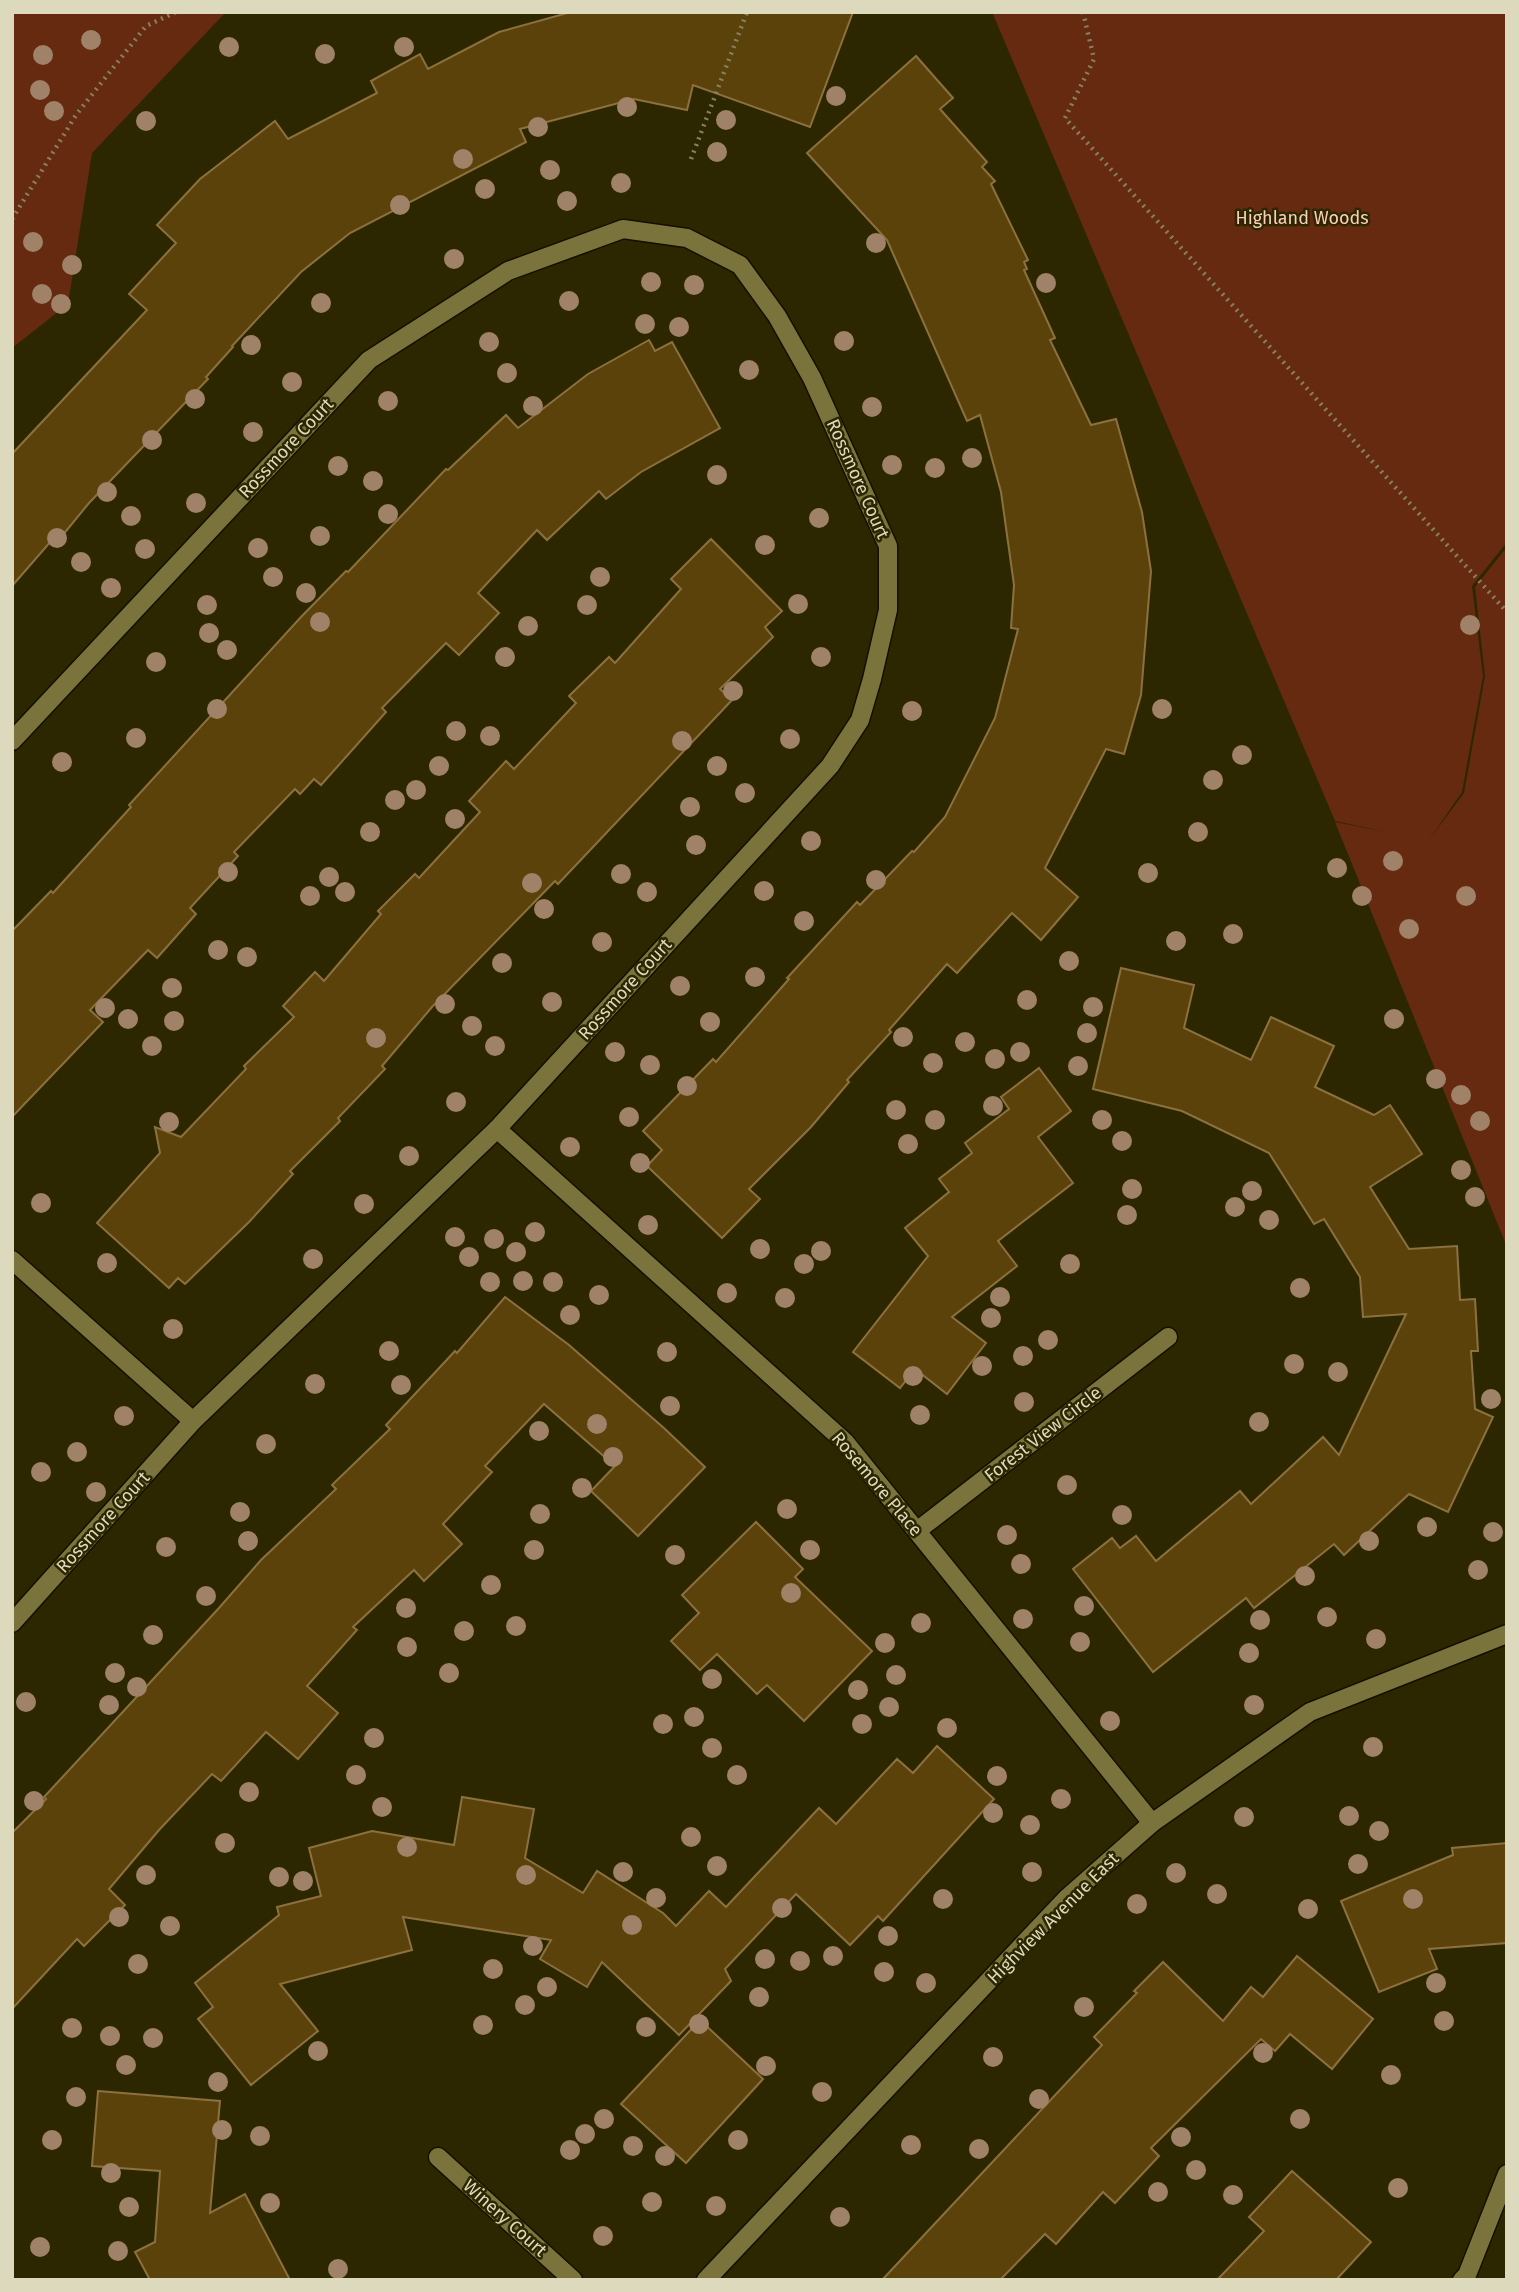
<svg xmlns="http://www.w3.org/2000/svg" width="1519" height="2292" viewBox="0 0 1519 2292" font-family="'Fira Sans',sans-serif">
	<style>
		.green { fill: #662a11 }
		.building { fill: #5b420b; stroke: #8c713f; stroke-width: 2 }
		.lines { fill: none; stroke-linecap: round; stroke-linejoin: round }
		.minor-casing { stroke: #141000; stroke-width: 21 }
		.path { stroke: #868160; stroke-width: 4.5; stroke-dasharray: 2 5; stroke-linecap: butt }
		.minor { stroke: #7b733c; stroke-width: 18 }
		.tree { fill: #9f8267 }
		.labels { text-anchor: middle; stroke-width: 5; stroke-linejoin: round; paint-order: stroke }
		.park-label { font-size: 18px; fill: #fccdbc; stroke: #2d2700 }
		.street-label { font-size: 18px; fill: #dcd9bd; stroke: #2d2700 }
	</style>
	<rect width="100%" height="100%" fill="#2d2700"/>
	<g class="green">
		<polygon points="12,12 229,12 225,13 92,153 68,304 12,348"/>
		<polygon points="992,12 1507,12 1507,542 1472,586 1483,676 1462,792 1429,840 1464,793 1485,676 1475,587 1507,547 1507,1247 1335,822 1391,833 1335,821"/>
	</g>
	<g class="building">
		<polygon points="571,12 853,12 810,127 693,85 687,110 634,99 520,129 526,142 350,233 301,272 232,346 233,347 206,377 208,379 89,503 62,536 58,533 12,586 12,454 147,310 129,294 176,243 157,225 200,179 275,121 288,139 377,93 371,81 420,54 428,69 499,32"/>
		<polygon points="916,56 953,98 940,109 987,162 982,167 995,181 991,184 1028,260 1024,262 1027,269 1024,270 1055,338 1050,340 1091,425 1116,419 1142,512 1151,571 1141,695 1124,754 1106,749 1045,868 1078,897 1041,940 1012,913 957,973 947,964 889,1030 891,1032 847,1080 849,1082 811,1127 749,1189 760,1199 722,1238 647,1166 662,1150 643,1131 713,1059 716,1062 789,979 787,978 857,902 860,905 912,851 914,852 945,817 995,718 1018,629 1011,628 1014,585 1001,492 980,415 967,421 887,240 807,153"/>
		<polygon points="649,340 655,351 672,342 720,428 641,472 606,499 599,491 547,540 537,530 478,593 499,613 459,655 446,643 382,708 386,712 321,785 314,779 300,794 295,789 234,852 238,856 190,908 196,914 157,958 148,950 90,1010 103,1022 12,1117 12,931 51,891 53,893 131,807 129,805 301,617 346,571 348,572 446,469 448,470 506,415 518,428 588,374"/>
		<polygon points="711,539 782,611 765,627 773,637 720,689 732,700 558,884 555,881 432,1007 382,1066 385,1069 338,1118 340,1121 290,1171 293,1174 249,1222 185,1284 178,1278 169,1288 97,1223 160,1153 155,1127 181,1137 246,1069 244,1066 294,1017 283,1006 315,972 324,981 381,914 378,911 415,874 419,878 480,812 469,801 506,761 514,769 576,703 569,696 609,657 615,663 681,589 671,579"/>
		<polygon points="1121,968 1194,985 1184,1028 1251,1060 1271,1017 1334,1046 1315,1087 1374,1115 1390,1105 1422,1154 1370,1187 1409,1249 1457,1246 1460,1300 1475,1299 1478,1351 1471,1351 1475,1409 1493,1417 1448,1512 1409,1494 1344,1555 1334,1544 1254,1608 1246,1598 1153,1672 1073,1569 1112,1538 1120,1548 1136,1536 1156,1561 1240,1491 1251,1504 1323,1437 1339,1455 1406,1314 1363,1317 1360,1277 1324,1219 1314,1224 1269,1153 1182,1111 1093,1089"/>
		<polygon points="1039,1068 1071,1111 1038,1137 1073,1183 998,1241 1017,1266 952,1317 986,1343 947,1394 915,1369 900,1388 853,1352 928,1256 905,1228 949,1192 939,1179 972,1153 965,1143 1009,1109 1001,1097"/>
		<polygon points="505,1297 569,1345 665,1429 705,1467 638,1536 591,1491 615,1466 544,1404 485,1466 492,1472 443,1524 462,1544 424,1581 414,1570 353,1627 357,1630 307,1686 338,1713 298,1759 266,1732 221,1781 212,1774 159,1830 109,1889 125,1905 84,1946 77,1939 12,2009 12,1833 46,1799 44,1797 219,1608 261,1560 336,1489 332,1485 390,1429 386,1425 455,1351 457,1353"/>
		<polygon points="756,1522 803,1569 795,1577 872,1651 804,1721 767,1685 757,1694 717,1654 700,1670 671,1641 699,1613 682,1595"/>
		<polygon points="937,1746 994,1799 883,1921 878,1916 850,1945 796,1894 725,1969 731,1981 679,2035 602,1962 587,1987 540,1959 551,1940 403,1917 412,1950 280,1984 318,2031 251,2085 198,2019 213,2007 195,1983 279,1915 277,1907 321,1896 309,1848 372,1831 454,1845 462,1797 534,1809 525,1858 583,1893 597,1871 663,1913 676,1926 709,1891 726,1907 819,1808 836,1824 897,1759 913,1773"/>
		<polygon points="1507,1843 1507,1943 1429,1949 1437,1969 1379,1992 1341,1901 1453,1855 1452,1848"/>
		<polygon points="1297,1956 1373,2019 1332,2069 1290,2034 1275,2051 1261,2039 1151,2148 1159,2156 1115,2203 1103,2192 1056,2244 1045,2234 1000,2280 882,2280 1102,2045 1094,2037 1137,1993 1134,1991 1163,1962 1223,2021 1251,1987 1263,1997"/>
		<polygon points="700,2020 763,2079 686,2163 621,2104"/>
		<polygon points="98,2091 220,2101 210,2213 245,2194 290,2280 150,2280 135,2252 155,2242 160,2171 92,2166"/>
		<polygon points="1292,2171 1371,2242 1336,2280 1217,2280 1264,2231 1249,2217"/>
	</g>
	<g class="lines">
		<defs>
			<g id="minor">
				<polyline points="12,741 369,360 508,271 623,229 687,238 740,265 777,316 812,378 888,546 888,610 872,679 860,720 830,766 497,1129 193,1421 12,1623"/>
				<polyline points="497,1129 845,1442 1152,1823"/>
				<polyline points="12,1260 193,1421"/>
				<polyline points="918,1530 1168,1337"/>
				<polyline points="438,2157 573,2280"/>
				<polyline points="706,2280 1067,1898 1152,1823 1310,1712 1507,1634"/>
				<polyline points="1462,2280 1467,2275 1507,2174"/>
			</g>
		</defs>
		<use href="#minor" class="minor-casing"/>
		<g class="path">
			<polyline points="1083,12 1094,59 1065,118 1507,612"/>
			<polyline points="691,159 747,12"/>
			<polyline points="12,219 76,115 146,26 176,12"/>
		</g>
		<use href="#minor" class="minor"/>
	</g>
	<g class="tree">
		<circle cx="91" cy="40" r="10"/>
		<circle cx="229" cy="47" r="10"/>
		<circle cx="404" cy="47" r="10"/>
		<circle cx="325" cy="54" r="10"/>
		<circle cx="43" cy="55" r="10"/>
		<circle cx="40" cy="90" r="10"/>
		<circle cx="836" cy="96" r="10"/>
		<circle cx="627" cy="107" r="10"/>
		<circle cx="54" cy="111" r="10"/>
		<circle cx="726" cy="120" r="10"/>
		<circle cx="146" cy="121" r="10"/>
		<circle cx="538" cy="127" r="10"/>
		<circle cx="717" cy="152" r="10"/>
		<circle cx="463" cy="159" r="10"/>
		<circle cx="550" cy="170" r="10"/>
		<circle cx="621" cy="183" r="10"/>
		<circle cx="485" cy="189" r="10"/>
		<circle cx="567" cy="201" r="10"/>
		<circle cx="400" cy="205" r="10"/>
		<circle cx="33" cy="242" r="10"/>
		<circle cx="876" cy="243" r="10"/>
		<circle cx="454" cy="259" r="10"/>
		<circle cx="72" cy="265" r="10"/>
		<circle cx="651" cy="282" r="10"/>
		<circle cx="1046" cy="283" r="10"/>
		<circle cx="694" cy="285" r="10"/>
		<circle cx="42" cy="294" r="10"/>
		<circle cx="569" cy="301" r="10"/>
		<circle cx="321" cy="303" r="10"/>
		<circle cx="61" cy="304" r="10"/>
		<circle cx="645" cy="324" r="10"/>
		<circle cx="679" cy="327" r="10"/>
		<circle cx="844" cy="341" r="10"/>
		<circle cx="489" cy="342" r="10"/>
		<circle cx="251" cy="345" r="10"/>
		<circle cx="749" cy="370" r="10"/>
		<circle cx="507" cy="373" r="10"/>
		<circle cx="292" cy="382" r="10"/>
		<circle cx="195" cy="399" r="10"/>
		<circle cx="388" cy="401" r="10"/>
		<circle cx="533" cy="406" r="10"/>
		<circle cx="872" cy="407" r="10"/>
		<circle cx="253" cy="432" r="10"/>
		<circle cx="152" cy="440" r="10"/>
		<circle cx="972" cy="458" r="10"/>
		<circle cx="892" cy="465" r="10"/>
		<circle cx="338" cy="466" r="10"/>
		<circle cx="935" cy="468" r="10"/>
		<circle cx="717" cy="475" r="10"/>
		<circle cx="373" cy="481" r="10"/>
		<circle cx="107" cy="492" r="10"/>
		<circle cx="196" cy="503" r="10"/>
		<circle cx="388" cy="514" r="10"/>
		<circle cx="131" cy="516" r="10"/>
		<circle cx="819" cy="518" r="10"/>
		<circle cx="320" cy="536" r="10"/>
		<circle cx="57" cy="538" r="10"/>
		<circle cx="765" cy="545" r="10"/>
		<circle cx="258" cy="548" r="10"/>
		<circle cx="145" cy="549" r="10"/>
		<circle cx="81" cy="562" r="10"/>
		<circle cx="273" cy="577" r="10"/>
		<circle cx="600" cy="577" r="10"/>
		<circle cx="111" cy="588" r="10"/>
		<circle cx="306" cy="593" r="10"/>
		<circle cx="798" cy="604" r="10"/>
		<circle cx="207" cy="605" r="10"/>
		<circle cx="587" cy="605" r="10"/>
		<circle cx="320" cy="622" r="10"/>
		<circle cx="1470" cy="625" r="10"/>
		<circle cx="528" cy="626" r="10"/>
		<circle cx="209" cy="633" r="10"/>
		<circle cx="227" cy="650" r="10"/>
		<circle cx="505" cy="657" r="10"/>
		<circle cx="821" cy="657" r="10"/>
		<circle cx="156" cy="662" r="10"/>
		<circle cx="733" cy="691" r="10"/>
		<circle cx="217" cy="709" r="10"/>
		<circle cx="1162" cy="709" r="10"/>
		<circle cx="912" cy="711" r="10"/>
		<circle cx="456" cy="731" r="10"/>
		<circle cx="490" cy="736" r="10"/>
		<circle cx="136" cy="738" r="10"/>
		<circle cx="790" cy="739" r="10"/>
		<circle cx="682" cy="741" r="10"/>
		<circle cx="1242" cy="755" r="10"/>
		<circle cx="62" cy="762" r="10"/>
		<circle cx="439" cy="766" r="10"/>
		<circle cx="717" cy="766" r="10"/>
		<circle cx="1213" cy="780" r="10"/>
		<circle cx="416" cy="790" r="10"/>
		<circle cx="745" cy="793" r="10"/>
		<circle cx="395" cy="800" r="10"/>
		<circle cx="690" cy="807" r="10"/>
		<circle cx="455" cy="819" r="10"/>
		<circle cx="370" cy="832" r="10"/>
		<circle cx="1198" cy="832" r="10"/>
		<circle cx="811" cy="841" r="10"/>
		<circle cx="696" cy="845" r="10"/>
		<circle cx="1393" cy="861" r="10"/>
		<circle cx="1337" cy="868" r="10"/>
		<circle cx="228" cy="872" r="10"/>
		<circle cx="1148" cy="873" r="10"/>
		<circle cx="621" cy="874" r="10"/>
		<circle cx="329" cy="877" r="10"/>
		<circle cx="876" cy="880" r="10"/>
		<circle cx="532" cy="883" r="10"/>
		<circle cx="764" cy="891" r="10"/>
		<circle cx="345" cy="892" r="10"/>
		<circle cx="647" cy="892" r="10"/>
		<circle cx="310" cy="896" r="10"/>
		<circle cx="1362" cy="896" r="10"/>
		<circle cx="1466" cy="896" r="10"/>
		<circle cx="544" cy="909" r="10"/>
		<circle cx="804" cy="921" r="10"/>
		<circle cx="1409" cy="929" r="10"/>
		<circle cx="1233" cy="934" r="10"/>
		<circle cx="1176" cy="941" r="10"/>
		<circle cx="602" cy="942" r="10"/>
		<circle cx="218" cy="950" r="10"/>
		<circle cx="247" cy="957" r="10"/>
		<circle cx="1069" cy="961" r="10"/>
		<circle cx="502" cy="963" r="10"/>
		<circle cx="755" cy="977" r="10"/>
		<circle cx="680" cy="986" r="10"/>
		<circle cx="172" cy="988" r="10"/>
		<circle cx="1027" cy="1000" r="10"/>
		<circle cx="552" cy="1002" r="10"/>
		<circle cx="445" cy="1004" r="10"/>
		<circle cx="1093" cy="1007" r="10"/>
		<circle cx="105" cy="1008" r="10"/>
		<circle cx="128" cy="1019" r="10"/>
		<circle cx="1394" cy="1019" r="10"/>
		<circle cx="174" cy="1021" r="10"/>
		<circle cx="710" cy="1022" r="10"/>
		<circle cx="472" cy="1026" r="10"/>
		<circle cx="1087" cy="1033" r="10"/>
		<circle cx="903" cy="1037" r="10"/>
		<circle cx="376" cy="1038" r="10"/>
		<circle cx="965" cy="1042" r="10"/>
		<circle cx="152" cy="1046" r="10"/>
		<circle cx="495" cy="1046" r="10"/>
		<circle cx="615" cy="1052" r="10"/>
		<circle cx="1020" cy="1052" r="10"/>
		<circle cx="995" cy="1059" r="10"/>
		<circle cx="933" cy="1063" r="10"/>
		<circle cx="650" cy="1065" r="10"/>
		<circle cx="1078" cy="1066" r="10"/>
		<circle cx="1436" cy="1079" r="10"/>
		<circle cx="687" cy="1086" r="10"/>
		<circle cx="1461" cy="1095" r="10"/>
		<circle cx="456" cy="1102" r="10"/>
		<circle cx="993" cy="1106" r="10"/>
		<circle cx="896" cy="1110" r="10"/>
		<circle cx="629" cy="1117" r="10"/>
		<circle cx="935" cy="1120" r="10"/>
		<circle cx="1102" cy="1120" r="10"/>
		<circle cx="1480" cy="1121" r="10"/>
		<circle cx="169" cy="1122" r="10"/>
		<circle cx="1122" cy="1141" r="10"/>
		<circle cx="908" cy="1144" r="10"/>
		<circle cx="570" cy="1147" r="10"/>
		<circle cx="409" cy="1156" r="10"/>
		<circle cx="640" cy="1163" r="10"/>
		<circle cx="1461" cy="1170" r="10"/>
		<circle cx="1132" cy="1189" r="10"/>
		<circle cx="1252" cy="1191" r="10"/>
		<circle cx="1475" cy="1197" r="10"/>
		<circle cx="41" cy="1203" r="10"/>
		<circle cx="364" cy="1204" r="10"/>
		<circle cx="1235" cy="1207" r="10"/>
		<circle cx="1127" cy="1215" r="10"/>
		<circle cx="1269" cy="1220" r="10"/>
		<circle cx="648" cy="1225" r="10"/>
		<circle cx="535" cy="1232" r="10"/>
		<circle cx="455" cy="1237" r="10"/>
		<circle cx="494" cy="1239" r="10"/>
		<circle cx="760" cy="1249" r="10"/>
		<circle cx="821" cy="1251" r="10"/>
		<circle cx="516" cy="1252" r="10"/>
		<circle cx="469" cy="1257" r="10"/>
		<circle cx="313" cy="1259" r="10"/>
		<circle cx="107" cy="1263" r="10"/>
		<circle cx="804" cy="1264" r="10"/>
		<circle cx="1070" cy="1264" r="10"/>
		<circle cx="523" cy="1281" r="10"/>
		<circle cx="490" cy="1282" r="10"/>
		<circle cx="553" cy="1282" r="10"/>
		<circle cx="1300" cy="1288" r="10"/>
		<circle cx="727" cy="1293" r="10"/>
		<circle cx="599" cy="1295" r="10"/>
		<circle cx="1000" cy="1297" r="10"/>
		<circle cx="785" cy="1298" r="10"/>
		<circle cx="570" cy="1315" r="10"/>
		<circle cx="991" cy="1318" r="10"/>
		<circle cx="173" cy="1329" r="10"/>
		<circle cx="1048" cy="1340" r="10"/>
		<circle cx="389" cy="1351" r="10"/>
		<circle cx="667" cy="1352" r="10"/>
		<circle cx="1023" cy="1356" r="10"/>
		<circle cx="1294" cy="1364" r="10"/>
		<circle cx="982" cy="1366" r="10"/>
		<circle cx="1338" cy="1372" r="10"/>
		<circle cx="913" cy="1376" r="10"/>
		<circle cx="315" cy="1384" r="10"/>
		<circle cx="401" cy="1385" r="10"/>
		<circle cx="1491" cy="1399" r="10"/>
		<circle cx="1024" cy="1402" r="10"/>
		<circle cx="670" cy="1406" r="10"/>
		<circle cx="920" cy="1415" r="10"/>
		<circle cx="124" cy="1416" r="10"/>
		<circle cx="1259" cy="1422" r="10"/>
		<circle cx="597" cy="1424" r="10"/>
		<circle cx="539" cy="1431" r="10"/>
		<circle cx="266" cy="1444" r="10"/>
		<circle cx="77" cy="1452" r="10"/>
		<circle cx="613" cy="1457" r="10"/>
		<circle cx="41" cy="1472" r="10"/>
		<circle cx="1067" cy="1485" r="10"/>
		<circle cx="582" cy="1488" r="10"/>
		<circle cx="96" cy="1492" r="10"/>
		<circle cx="787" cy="1509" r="10"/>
		<circle cx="240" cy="1512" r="10"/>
		<circle cx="540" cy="1514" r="10"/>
		<circle cx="1122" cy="1515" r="10"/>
		<circle cx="1427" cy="1527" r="10"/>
		<circle cx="1493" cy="1532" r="10"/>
		<circle cx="1007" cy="1535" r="10"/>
		<circle cx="248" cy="1541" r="10"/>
		<circle cx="1369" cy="1541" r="10"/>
		<circle cx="166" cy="1547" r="10"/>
		<circle cx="534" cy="1550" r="10"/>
		<circle cx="810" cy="1550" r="10"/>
		<circle cx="675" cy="1555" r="10"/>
		<circle cx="1021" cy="1564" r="10"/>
		<circle cx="1478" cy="1570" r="10"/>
		<circle cx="1305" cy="1576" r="10"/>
		<circle cx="491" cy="1585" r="10"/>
		<circle cx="791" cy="1593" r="10"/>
		<circle cx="206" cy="1596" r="10"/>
		<circle cx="1084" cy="1606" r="10"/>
		<circle cx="406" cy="1608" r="10"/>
		<circle cx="1327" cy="1617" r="10"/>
		<circle cx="1023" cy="1619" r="10"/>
		<circle cx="1260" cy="1620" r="10"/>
		<circle cx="921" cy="1623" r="10"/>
		<circle cx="516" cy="1626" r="10"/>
		<circle cx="464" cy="1631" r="10"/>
		<circle cx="153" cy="1635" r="10"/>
		<circle cx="1376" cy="1639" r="10"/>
		<circle cx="1080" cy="1642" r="10"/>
		<circle cx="885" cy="1643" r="10"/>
		<circle cx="407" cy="1647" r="10"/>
		<circle cx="1249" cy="1653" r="10"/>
		<circle cx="115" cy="1673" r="10"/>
		<circle cx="449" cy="1673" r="10"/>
		<circle cx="896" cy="1675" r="10"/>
		<circle cx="712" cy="1679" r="10"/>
		<circle cx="137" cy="1687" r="10"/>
		<circle cx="858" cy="1690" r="10"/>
		<circle cx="26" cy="1702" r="10"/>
		<circle cx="109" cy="1705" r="10"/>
		<circle cx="1254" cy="1705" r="10"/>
		<circle cx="889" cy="1707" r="10"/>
		<circle cx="694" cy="1717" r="10"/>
		<circle cx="1110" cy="1721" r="10"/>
		<circle cx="663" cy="1724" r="10"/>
		<circle cx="862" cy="1724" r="10"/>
		<circle cx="947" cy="1728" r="10"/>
		<circle cx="374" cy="1738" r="10"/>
		<circle cx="1373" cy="1747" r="10"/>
		<circle cx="712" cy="1748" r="10"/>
		<circle cx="356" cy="1775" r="10"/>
		<circle cx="737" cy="1775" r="10"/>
		<circle cx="997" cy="1776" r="10"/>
		<circle cx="249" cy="1792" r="10"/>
		<circle cx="1061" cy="1799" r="10"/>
		<circle cx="34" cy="1801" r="10"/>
		<circle cx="382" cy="1807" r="10"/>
		<circle cx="993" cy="1813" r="10"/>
		<circle cx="1349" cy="1816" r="10"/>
		<circle cx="1244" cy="1817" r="10"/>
		<circle cx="1030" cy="1825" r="10"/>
		<circle cx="1379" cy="1831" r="10"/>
		<circle cx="691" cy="1837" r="10"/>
		<circle cx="225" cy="1843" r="10"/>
		<circle cx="407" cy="1847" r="10"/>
		<circle cx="1358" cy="1864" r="10"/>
		<circle cx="717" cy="1866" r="10"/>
		<circle cx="623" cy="1872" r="10"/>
		<circle cx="1032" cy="1872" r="10"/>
		<circle cx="1176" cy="1873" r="10"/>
		<circle cx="146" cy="1875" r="10"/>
		<circle cx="526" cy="1875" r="10"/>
		<circle cx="279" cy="1877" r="10"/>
		<circle cx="303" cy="1881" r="10"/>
		<circle cx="1217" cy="1894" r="10"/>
		<circle cx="656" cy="1898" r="10"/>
		<circle cx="943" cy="1899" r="10"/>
		<circle cx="1413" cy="1899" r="10"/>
		<circle cx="1137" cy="1904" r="10"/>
		<circle cx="782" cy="1908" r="10"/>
		<circle cx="1308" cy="1909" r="10"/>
		<circle cx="119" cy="1917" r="10"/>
		<circle cx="632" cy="1925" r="10"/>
		<circle cx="170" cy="1926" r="10"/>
		<circle cx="888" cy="1936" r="10"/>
		<circle cx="533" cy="1946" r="10"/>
		<circle cx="833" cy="1956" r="10"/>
		<circle cx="765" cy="1959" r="10"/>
		<circle cx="800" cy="1961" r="10"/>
		<circle cx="138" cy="1964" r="10"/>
		<circle cx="493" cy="1969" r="10"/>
		<circle cx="884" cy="1972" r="10"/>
		<circle cx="926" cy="1983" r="10"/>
		<circle cx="1436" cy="1983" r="10"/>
		<circle cx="547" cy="1987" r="10"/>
		<circle cx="759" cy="1997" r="10"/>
		<circle cx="525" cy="2005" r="10"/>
		<circle cx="1084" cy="2007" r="10"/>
		<circle cx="1444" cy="2021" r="10"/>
		<circle cx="699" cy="2024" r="10"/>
		<circle cx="483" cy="2025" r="10"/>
		<circle cx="646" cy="2027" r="10"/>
		<circle cx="72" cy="2028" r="10"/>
		<circle cx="110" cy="2036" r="10"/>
		<circle cx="153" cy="2038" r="10"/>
		<circle cx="318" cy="2051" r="10"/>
		<circle cx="1263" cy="2053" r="10"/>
		<circle cx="993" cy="2057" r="10"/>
		<circle cx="126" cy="2065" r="10"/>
		<circle cx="766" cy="2066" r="10"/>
		<circle cx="1391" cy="2075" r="10"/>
		<circle cx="218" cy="2082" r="10"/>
		<circle cx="822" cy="2092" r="10"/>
		<circle cx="76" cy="2097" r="10"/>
		<circle cx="1039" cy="2099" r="10"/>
		<circle cx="604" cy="2119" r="10"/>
		<circle cx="1300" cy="2119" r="10"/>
		<circle cx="222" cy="2130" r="10"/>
		<circle cx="585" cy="2134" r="10"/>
		<circle cx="260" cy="2136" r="10"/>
		<circle cx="1181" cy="2137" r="10"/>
		<circle cx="52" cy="2140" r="10"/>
		<circle cx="738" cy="2140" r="10"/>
		<circle cx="911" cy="2145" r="10"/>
		<circle cx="633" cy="2146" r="10"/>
		<circle cx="979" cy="2149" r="10"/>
		<circle cx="570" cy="2150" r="10"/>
		<circle cx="665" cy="2156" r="10"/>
		<circle cx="1196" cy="2170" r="10"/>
		<circle cx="111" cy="2173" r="10"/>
		<circle cx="1398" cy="2188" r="10"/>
		<circle cx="1158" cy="2192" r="10"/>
		<circle cx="1233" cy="2195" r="10"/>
		<circle cx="652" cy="2202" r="10"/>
		<circle cx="270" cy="2203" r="10"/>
		<circle cx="716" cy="2206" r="10"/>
		<circle cx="129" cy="2207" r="10"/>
		<circle cx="840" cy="2217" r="10"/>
		<circle cx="603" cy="2236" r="10"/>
		<circle cx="40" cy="2247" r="10"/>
		<circle cx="118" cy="2251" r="10"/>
		<circle cx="338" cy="2269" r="10"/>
	</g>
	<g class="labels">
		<g class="park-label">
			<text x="1302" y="224">Highland Woods</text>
		</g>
		<g class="street-label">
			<text transform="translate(286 448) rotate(-47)" y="6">Rossmore Court</text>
			<text transform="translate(858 479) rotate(66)" y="6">Rossmore Court</text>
			<text transform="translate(625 989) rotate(-48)" y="6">Rossmore Court</text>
			<text transform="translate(1043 1434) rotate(-38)" y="6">Forest View Circle</text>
			<text transform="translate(877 1484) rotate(50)" y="6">Rosemore Place</text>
			<text transform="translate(103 1522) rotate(-48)" y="6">Rossmore Court</text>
			<text transform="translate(1053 1918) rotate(-45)" y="6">Highview Avenue East</text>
			<text transform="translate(505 2218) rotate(42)" y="6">Winery Court</text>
		</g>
	</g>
	<rect width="1519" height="2292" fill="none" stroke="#dcd9bd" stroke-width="28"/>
</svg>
